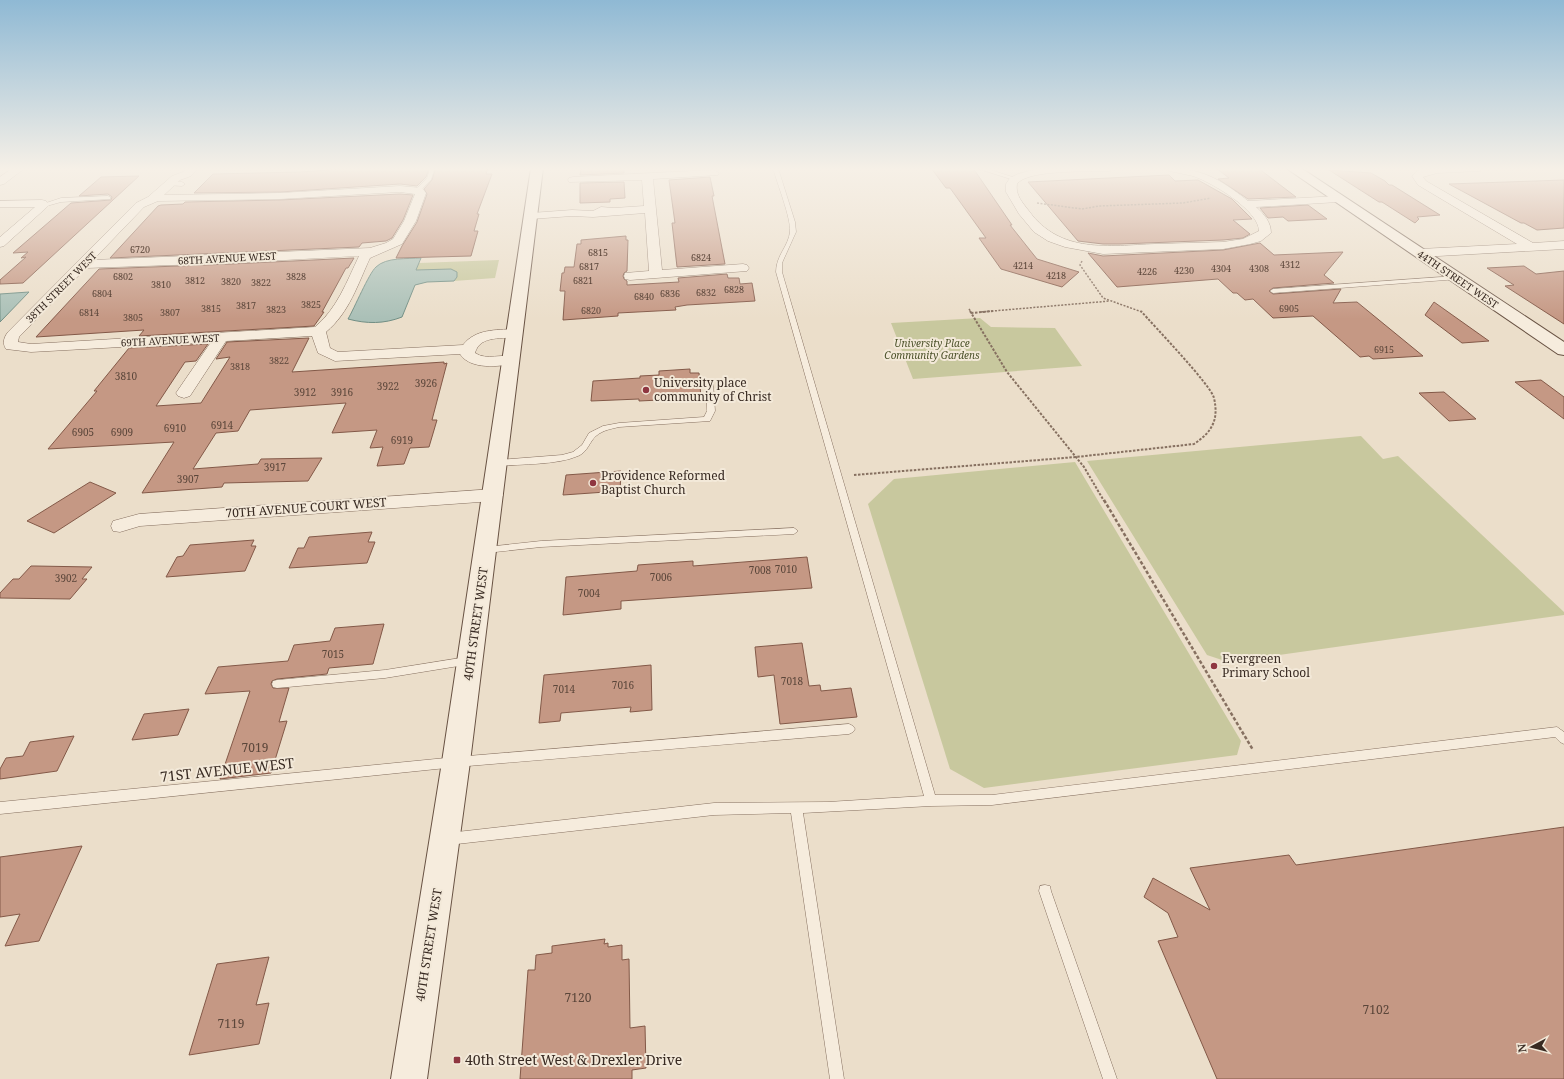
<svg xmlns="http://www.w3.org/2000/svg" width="1564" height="1079" viewBox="0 0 1564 1079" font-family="'Noto Serif',serif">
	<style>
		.green { fill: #c8c89e }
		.water { fill: #aac0b7; stroke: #718e84 }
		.building { fill: #c59884; stroke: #835948 }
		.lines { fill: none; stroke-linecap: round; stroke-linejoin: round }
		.lane-casing { stroke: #867060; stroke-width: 1 }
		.street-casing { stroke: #867060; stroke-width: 1 }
		.secondary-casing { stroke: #685243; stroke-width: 2 }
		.path-far2 { stroke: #867060; stroke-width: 1.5; stroke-dasharray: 2 1.5; stroke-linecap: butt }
		.path-far1 { stroke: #867060; stroke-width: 2; stroke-dasharray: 2.5 1.5; stroke-linecap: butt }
		.path { stroke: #867060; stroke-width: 2.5; stroke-dasharray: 3.5 2; stroke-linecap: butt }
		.lane { fill: #f6ecdd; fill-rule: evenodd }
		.street { fill: #f6ecdd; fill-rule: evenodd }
		.secondary { fill: #f6ecdd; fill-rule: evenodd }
		.poi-dot { fill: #8f3640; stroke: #f3e9d9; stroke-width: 1.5 }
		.labels { text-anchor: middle; stroke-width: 4; stroke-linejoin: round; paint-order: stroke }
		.far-number-label { font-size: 9px; fill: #5b463a }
		.far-street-label { font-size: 10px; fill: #382a22; stroke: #f3e9d9 }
		.far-park-label { font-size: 10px; font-style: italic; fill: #4c522a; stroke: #f3e9d9 }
		.number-label { font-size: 10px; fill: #5b463a }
		.poi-label { font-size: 12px; fill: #382a22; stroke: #f3e9d9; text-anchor: start }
		.street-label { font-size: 12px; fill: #382a22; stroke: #f3e9d9 }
		.near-number-label { font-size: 12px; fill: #5b463a }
		.near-street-label { font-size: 14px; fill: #382a22; stroke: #f3e9d9 }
		.near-poi-label { font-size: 14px; fill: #382a22; stroke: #f3e9d9; text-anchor: start }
	</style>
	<rect width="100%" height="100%" fill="#ebdeca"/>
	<g class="green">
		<polygon points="499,260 495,278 454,281 457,277 415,270 419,263"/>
		<polygon points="980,318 991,327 1055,328 1082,366 913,379 891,323"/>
		<polygon points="1361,436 1383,459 1398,456 1564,612 1564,615 1228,662 1207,655 1087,461"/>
		<polygon points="1075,462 1241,741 1237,755 984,788 950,769 868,504 894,479"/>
	</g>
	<g class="water">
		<path d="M421,258L416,270L451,269L457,272V277L454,281L427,282L415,285L402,317C384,324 367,324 348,319C354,309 369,273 376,267C386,257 408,259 421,258Z"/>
		<polygon points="29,292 0,322 0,294"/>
	</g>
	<g class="building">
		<polygon points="353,168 429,168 426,177 417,186 400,184 280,192 194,193 213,174 301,172"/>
		<polygon points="433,168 488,168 486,174 492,174 477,214 479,214 474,231 478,231 471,256 396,258 402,246 417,222 427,194 424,189 432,180 435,170"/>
		<polygon points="581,168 624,168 624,173 580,175"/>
		<polygon points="931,168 973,168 1012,225 1010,225 1037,259 1079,272 1062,287 1001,269 979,238 986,238 950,188 946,188"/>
		<polygon points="1216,168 1258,168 1296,197 1248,199 1218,179 1229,178"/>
		<polygon points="1329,170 1371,173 1385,181 1389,185 1392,185 1440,215 1417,217 1419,219 1415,223 1382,202 1379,202"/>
		<polygon points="1169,175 1175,181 1198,180 1232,199 1252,219 1233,220 1250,234 1243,238 1223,240 1120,244 1103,244 1078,241 1028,182"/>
		<polygon points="139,176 23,283 0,284 0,280 26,257 21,258 28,252 13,253 71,203 111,200 112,197 108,194 79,196 101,177"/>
		<polygon points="710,177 714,196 712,196 725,264 677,267 672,223 675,223 669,180"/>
		<polygon points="1564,180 1564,228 1537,230 1524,223 1521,223 1449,184"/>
		<polygon points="624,182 625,198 610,199 610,202 580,203 580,183"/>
		<polygon points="400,194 413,195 403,220 392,238 386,241 362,243 359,247 110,258 158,206 161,205 183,204 185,202 280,200"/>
		<polygon points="1308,205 1327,219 1288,221 1283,217 1268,218 1260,208"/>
		<polygon points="626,236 626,240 628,240 627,271 624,273 623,276 624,279 627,281 627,285 679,282 678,278 727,274 728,278 739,278 740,284 752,283 755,301 687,305 675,307 676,310 618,313 618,316 563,320 565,291 560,291 562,273 564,273 565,267 574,267 577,244 581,244 581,240"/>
		<polygon points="1260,243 1274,255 1343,252 1324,275 1334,283 1273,288 1269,291 1273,294 1341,289 1333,303 1357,302 1423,356 1373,359 1369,356 1360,357 1313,316 1273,318 1253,299 1245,300 1237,293 1233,293 1218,279 1117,287 1088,253 1103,256 1223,250"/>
		<polygon points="354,258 348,268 346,268 322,312 324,312 314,326 139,336 144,330 36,337 99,269 231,264"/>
		<polygon points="1524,266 1536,274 1564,271 1564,324 1505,286 1514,285 1487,268"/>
		<polygon points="1434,302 1489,341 1462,343 1425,315"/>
		<polygon points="309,338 292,372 444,362 444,364 447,363 432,420 437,420 429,447 410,448 404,464 377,466 383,447 370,448 377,430 332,433 346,403 250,410 238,431 216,433 193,469 258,464 261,459 322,458 308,481 224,483 222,487 142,493 174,442 48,449 97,391 94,391 129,348 208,344 196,361 185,362 156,406 201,403 230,357 216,359 227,342"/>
		<polygon points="690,369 690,373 699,373 701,398 639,401 639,399 591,401 593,381 640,378 640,376 659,375 659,371"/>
		<polygon points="1541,380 1564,397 1564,419 1515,382"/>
		<polygon points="1444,392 1476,419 1449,421 1419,393"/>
		<polygon points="621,471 620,491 563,495 566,475"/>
		<polygon points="90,482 116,493 54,533 27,521"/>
		<polygon points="372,532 368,542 375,542 367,563 289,568 298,548 304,548 309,537"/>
		<polygon points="254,540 251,546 256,546 245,571 166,577 177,557 183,556 190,545"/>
		<polygon points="807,557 812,588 621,601 621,609 563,615 566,577 637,571 638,565 693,561 693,566"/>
		<polygon points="31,566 35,566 92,567 82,579 87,579 70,599 0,598 0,593 13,579 19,579"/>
		<polygon points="384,624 373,664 329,668 327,674 277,679 272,681 271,684 273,688 289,688 279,722 287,721 271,773 220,779 250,691 205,694 218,667 288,661 294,645 330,641 335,628"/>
		<polygon points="802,643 809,686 820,685 821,691 851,688 857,717 780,724 774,675 758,677 755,647"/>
		<polygon points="651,665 652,710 630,712 631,707 561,713 560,721 539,723 544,675"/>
		<polygon points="189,709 178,735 132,740 144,714"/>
		<polygon points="74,736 57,771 0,779 0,769 6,758 23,756 30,742"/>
		<polygon points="1564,827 1564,1079 1217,1079 1158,941 1178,937 1168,913 1144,897 1153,878 1210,910 1190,868 1289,855 1296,865"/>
		<polygon points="82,846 39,941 5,946 20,914 0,917 0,857"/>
		<polygon points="605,939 604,944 608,943 608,947 622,945 622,960 629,959 630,1028 645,1026 646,1068 632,1070 632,1079 520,1079 528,970 535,970 536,955 552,953 552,946"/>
		<polygon points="269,957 256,1005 269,1003 259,1044 189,1055 217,964"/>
	</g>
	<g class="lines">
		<defs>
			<g id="lane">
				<path d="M773,168H778L795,222L796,232L782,263V272L935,795H992L1557,727L1564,732V744L1560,742L1555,737L992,805L931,806L803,813L844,1079H830L791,813L714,815L448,845L444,843L442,839L444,835L448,833L714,803L828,802L924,796L776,272C776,255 789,246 790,231C791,218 777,183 773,168Z"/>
				<polygon points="976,168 984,168 1019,179 1014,180"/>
				<polygon points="430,169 434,170 431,180 420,191 416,191 416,189 427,178"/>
				<polygon points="168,182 182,182 185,184 182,186 166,185 165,184"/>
				<polygon points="108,196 110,197 110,199 61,202 43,207 40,205 61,198"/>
				<polygon points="1457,276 1460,278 1459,279 1273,293 1270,291 1273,289"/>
				<path d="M706,381H712L713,383L715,411L710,421L619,427C611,429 603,430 596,436C589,442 588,452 578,456C558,465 521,464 498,466L494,463L498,460L562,455L573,452L582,445L589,433L603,426L619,423L704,417L707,411Z"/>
				<polygon points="794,528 798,531 794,534 541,547 486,553 481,550 486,547 541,541"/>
				<polygon points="467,657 471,658 472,661 471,664 385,678 277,688 273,687 272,684 273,681 277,680 385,670"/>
				<polygon points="849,724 853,726 855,729 853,732 849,734 456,767 0,814 0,802 456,757"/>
				<polygon points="1045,885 1050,886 1051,891 1117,1079 1103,1079 1039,891 1040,886"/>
			</g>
			<g id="street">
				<polygon points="13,168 25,168 4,184 0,185 0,177"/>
				<path d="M187,168H199L191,176L180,180L164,195L280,193L400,186L422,188L426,193L416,221L402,244L370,258C358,284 349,313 326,332L330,348L338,352L463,345C475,329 496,330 514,329L519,330L521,333L519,336C504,340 480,334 475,353C487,361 502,353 516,357L518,360L516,363C500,367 470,370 460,354L335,361L318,353L312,336L226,341L190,396L184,398L178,396L176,393L211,342L31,352L6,349C2,343 4,337 8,332L136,203L148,197L172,176L183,172ZM400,192L415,194L404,221L393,239L386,243L370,248L93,260L144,207L158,201L280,199ZM359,256C347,281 337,309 315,327L31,344L18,342L19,337L86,268L231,263Z"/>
				<path d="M1041,168H1115L1110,171C1092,172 1027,169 1017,184C1015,195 1023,203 1029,211C1060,254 1109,246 1155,244C1178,243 1200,243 1223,242L1243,239L1259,231C1259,210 1211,182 1193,176C1184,174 1174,172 1165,170L1164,168C1201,168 1219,178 1248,201L1338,196L1344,199L1338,202L1256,207C1264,214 1271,222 1271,233L1261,241L1250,244L1223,249L1103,254L1065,247L1048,241L1034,232L1019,214L1006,192V184L1010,178L1018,174Z"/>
				<polygon points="1426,168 1485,168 1480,171 1437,173 1423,177 1426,181 1533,243 1564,241 1564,249 1420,257 1416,256 1414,253 1416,250 1420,249 1517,244 1418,185 1412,176 1417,171"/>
				<polygon points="714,170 719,173 718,175 653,179 662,270 743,264 747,265 749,268 747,271 630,280 625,279 624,276 625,273 649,271 645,213 593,217 572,216 531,219 527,218 525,216 527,214 531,213 572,210 593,211 601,207 614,208 644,206 642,180 569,182 568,180 569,178 573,177"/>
				<polygon points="42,200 46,201 49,205 47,207 4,246 0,247 0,237 35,207 0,207 0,201"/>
				<polygon points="494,489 500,491 503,495 500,499 494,501 140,526 120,532 113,531 111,526 113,521 139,514"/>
			</g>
			<g id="secondary">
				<polygon points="531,168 543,168 470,762 427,1079 391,1079 442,762"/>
				<polygon points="1286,168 1301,168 1564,342 1564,355 1558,354"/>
			</g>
		</defs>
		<use href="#lane" class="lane-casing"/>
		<use href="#street" class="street-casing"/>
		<use href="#secondary" class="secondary-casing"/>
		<g class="path-far2">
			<polyline points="1037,203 1082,209 1099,206 1183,203 1211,198"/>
			<polyline points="1082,261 1080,265 1103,298 1142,312"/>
			<polyline points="969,309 971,312"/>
			<polyline points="981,312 1110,301"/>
		</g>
		<g class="path-far1">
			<polyline points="970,311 1007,372 1084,467 1104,501"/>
			<polyline points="971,313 993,311"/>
			<path d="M854,475L1076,457L1194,444C1212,432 1219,420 1214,398C1211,385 1153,325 1141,311"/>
		</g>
		<polyline class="path" points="1104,500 1253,750"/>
		<use href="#lane" class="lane"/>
		<use href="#street" class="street"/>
		<use href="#secondary" class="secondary"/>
	</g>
	<linearGradient id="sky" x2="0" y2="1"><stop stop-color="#8fb9d4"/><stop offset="0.53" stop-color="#f6f0e7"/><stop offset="1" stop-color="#f6f0e7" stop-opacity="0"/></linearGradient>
	<rect width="1564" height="319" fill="url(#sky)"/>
	<g class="poi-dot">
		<circle cx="646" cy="390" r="4"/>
		<circle cx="593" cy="483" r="4"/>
		<circle cx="1214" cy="666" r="4"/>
		<rect x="453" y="1056" width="8" height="8" rx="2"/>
	</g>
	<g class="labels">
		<g class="far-number-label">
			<text x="140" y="253">6720</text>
			<text x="598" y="256">6815</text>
			<text x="701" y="261">6824</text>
			<text x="1290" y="268">4312</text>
			<text x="1023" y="269">4214</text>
			<text x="589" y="270">6817</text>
			<text x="1221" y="272">4304</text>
			<text x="1259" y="272">4308</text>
			<text x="1184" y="274">4230</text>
			<text x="1147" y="275">4226</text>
			<text x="1056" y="279">4218</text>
			<text x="123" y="280">6802</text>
			<text x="296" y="280">3828</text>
			<text x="195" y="284">3812</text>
			<text x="583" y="284">6821</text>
			<text x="231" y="285">3820</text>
			<text x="261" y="286">3822</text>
			<text x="161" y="288">3810</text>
			<text x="734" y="293">6828</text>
			<text x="706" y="296">6832</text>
			<text x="102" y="297">6804</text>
			<text x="670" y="297">6836</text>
			<text x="644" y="300">6840</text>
			<text x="311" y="308">3825</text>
			<text x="246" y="309">3817</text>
			<text x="211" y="312">3815</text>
			<text x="1289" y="312">6905</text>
			<text x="276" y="313">3823</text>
			<text x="591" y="314">6820</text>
			<text x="89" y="316">6814</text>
			<text x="170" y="316">3807</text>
			<text x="133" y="321">3805</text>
			<text x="1384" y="353">6915</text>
			<text x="279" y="364">3822</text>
			<text x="240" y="370">3818</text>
		</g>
		<g class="far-street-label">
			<text transform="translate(227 258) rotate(-3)" y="4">68TH AVENUE WEST</text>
			<text transform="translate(1458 279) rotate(34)" y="4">44TH STREET WEST</text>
			<text transform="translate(61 287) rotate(-45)" y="4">38TH STREET WEST</text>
			<text transform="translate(170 340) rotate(-3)" y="4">69TH AVENUE WEST</text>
		</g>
		<g class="far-park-label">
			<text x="932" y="347">University Place<tspan x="932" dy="12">Community Gardens</tspan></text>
		</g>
		<g class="number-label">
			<text x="126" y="380">3810</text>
			<text x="426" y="387">3926</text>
			<text x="388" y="390">3922</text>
			<text x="305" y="396">3912</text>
			<text x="342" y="396">3916</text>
			<text x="222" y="429">6914</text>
			<text x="175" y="432">6910</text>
			<text x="83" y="436">6905</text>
			<text x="122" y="436">6909</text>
			<text x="402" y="444">6919</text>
			<text x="275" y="471">3917</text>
			<text x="188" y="483">3907</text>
			<text x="786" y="573">7010</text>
			<text x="760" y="574">7008</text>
			<text x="661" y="581">7006</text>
			<text x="66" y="582">3902</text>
			<text x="589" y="597">7004</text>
			<text x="333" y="658">7015</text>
			<text x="792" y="685">7018</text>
			<text x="623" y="689">7016</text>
			<text x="564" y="693">7014</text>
		</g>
		<g class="poi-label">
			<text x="654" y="387">University place<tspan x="654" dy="14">community of Christ</tspan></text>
			<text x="601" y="480">Providence Reformed<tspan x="601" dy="14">Baptist Church</tspan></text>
			<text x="1222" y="663">Evergreen<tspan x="1222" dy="14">Primary School</tspan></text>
		</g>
		<g class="street-label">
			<text transform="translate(306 508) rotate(-4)" y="4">70TH AVENUE COURT WEST</text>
			<text transform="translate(476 624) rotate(-82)" y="4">40TH STREET WEST</text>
			<text transform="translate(429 945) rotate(-81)" y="4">40TH STREET WEST</text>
		</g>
		<g class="near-number-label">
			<text x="255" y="752">7019</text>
			<text x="578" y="1002">7120</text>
			<text x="1376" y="1014">7102</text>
			<text x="231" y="1028">7119</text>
		</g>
		<g class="near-street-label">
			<text transform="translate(227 770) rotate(-6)" y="5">71ST AVENUE WEST</text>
		</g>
		<g class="near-poi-label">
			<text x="465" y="1065">40th Street West &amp; Drexler Drive</text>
		</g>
	</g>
	<g transform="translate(1532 1047) rotate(263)" stroke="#f3e9d9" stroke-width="3" paint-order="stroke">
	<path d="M0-3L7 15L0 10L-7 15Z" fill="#382a22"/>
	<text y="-6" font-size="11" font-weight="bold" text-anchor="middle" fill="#382a22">N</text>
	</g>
</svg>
